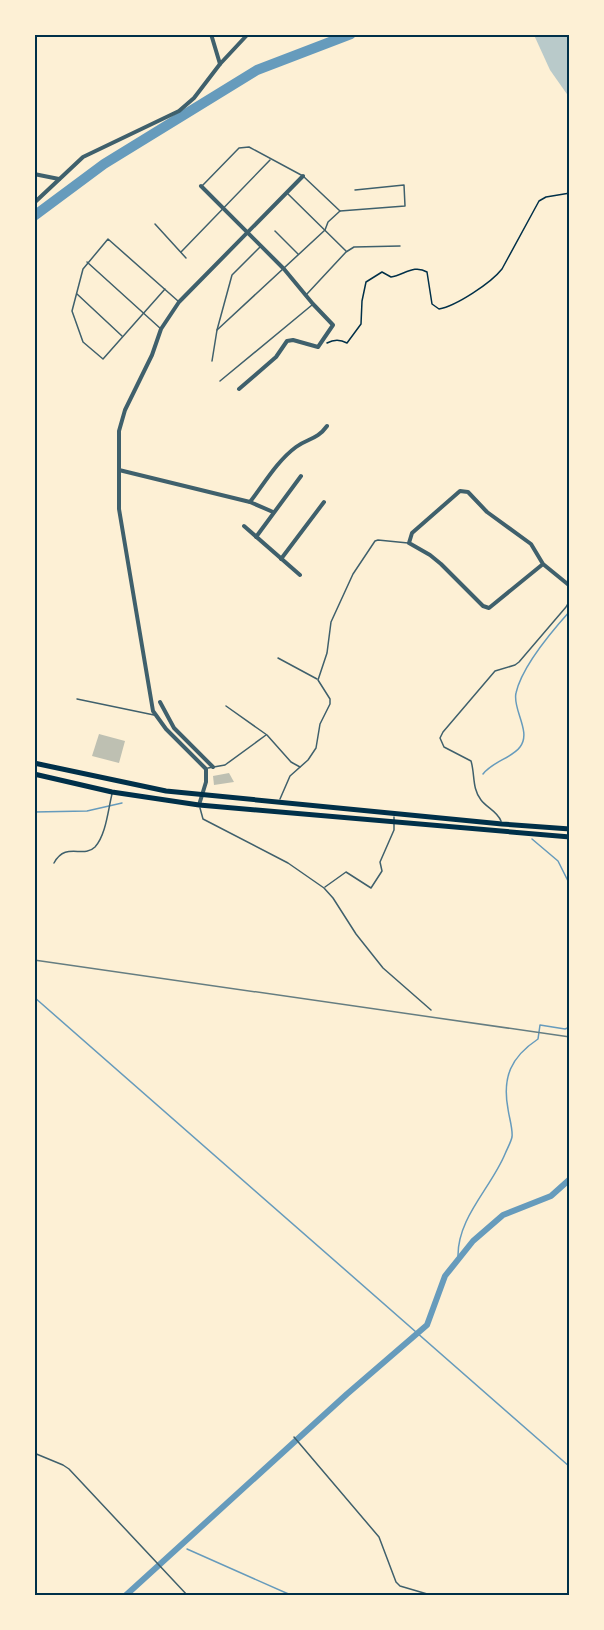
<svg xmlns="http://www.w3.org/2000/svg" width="604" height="1630" viewBox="0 0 604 1630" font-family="'Nunito Sans',sans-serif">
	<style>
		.green { fill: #b9caca }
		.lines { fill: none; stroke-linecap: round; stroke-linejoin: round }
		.stream { stroke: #669bbc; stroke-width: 1.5 }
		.canal { stroke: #669bbc; stroke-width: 6 }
		.river { stroke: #669bbc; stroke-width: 10 }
		.building { fill: #bec0b2 }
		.path { stroke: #003049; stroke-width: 1.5 }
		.service { stroke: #3f606c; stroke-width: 1.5 }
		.minor { stroke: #3f606c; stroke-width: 4 }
		.primary { stroke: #003049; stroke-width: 5 }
		.rail { stroke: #657d81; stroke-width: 1.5 }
		.neatline { fill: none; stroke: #003049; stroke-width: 2 }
	</style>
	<rect width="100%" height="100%" fill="#fdf0d5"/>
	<polygon class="green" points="534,35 569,35 569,97 550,70"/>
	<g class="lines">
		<g class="stream">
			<path d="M483,774C493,761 512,758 520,747C532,732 512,709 516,693C522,666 552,631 570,611"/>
			<polyline points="34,812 87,811 122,803"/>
			<polyline points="532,839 558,861 570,885"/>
			<polyline points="570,913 568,936 570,957"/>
			<polyline points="34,997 570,1467"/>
			<path d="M458,1257C457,1218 491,1188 505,1154C507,1149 511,1142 512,1137C513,1129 509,1117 508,1109C502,1077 511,1057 538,1039L540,1025L565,1029L570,1027"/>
			<polyline points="187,1549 293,1596"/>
		</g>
		<polyline class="canal" points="125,1596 347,1394 427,1325 445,1276 473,1241 503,1215 551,1196 570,1179"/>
		<polyline class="river" points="34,216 104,164 257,70 351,34"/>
	</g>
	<g class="building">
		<polygon points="99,734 125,741 119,763 92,756"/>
		<polygon points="229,773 234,782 214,785 213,776"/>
	</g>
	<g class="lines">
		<path class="path" d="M327,343C334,339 340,339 347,343L361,324L362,301L366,282L382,272L391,277C404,275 414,264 427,272L432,304L439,309C456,306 491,283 502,269L539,201L546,197L570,193"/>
		<g class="service">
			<polyline points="202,186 239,148 249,147 303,176 340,211 405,206 404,185 355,190"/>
			<polyline points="287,193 346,251"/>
			<polyline points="155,224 186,258"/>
			<polyline points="275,231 298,254"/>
			<polyline points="181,252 270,160"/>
			<polyline points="87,262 161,329"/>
			<polyline points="165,289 103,359 83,342 72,311 83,269 108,239 178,301"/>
			<polyline points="77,294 122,336"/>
			<polyline points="306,295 346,252 354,247 400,246"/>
			<polyline points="217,330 325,230 328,222 340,211"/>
			<polyline points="212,361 217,330 232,275 260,247"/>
			<polyline points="220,381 312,305"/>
			<polyline points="278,658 317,679"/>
			<polyline points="77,699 154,715"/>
			<polyline points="226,706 267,735 291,762 300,767"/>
			<polyline points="208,768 225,765 266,735"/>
			<polyline points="280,799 290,776 308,760 316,748 320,724 330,704 330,699 318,680 327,653 331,622 353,574 375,541 378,540 408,543"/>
			<polyline points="200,808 203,819 288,863 324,888 333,898 356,934 383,968 431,1010"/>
			<path d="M501,821C497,811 487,808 481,800C472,789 475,774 471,761L444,747L440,738L443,732L495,671L515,665L519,662L566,607L570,600"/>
			<path d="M54,863C66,841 83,859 95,847C106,835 108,810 112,794"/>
			<polyline points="325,887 346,872 371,888 382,871 380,862 394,830 394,817"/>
			<polyline points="294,1437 379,1537 396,1582 400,1586 434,1596"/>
			<polyline points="34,1453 63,1465 69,1469 188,1596"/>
		</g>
		<g class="minor">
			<polyline points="211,34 220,64"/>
			<polyline points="34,174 59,179"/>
			<polyline points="201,186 284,269 313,304 333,325 318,347 293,340 287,341 276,357 239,389"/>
			<polyline points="34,203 83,157 179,111 194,98 220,64 248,34"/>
			<polyline points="119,470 250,502 273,512"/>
			<path d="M250,502C264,484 277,461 296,447C308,438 317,440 327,426"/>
			<polyline points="244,526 300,575"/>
			<polyline points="256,537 301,476"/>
			<polyline points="281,559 324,502"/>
			<polyline points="543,564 489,608 483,606 441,564 430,555 409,543 412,533 460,491 468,492 487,512 531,544 543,564 570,586"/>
			<polyline points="160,702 174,728 213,767"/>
			<polyline points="199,805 206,782 206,769 166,729 153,711 119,509 119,431 125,410 152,355 161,329 179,302 303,176"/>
		</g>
		<g class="primary">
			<polyline points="34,763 166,791 502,824 570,829"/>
			<polyline points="34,774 112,792 199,805 570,837"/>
		</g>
		<polyline class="rail" points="34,960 570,1037"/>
	</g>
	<rect width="604" height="1630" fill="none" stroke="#fdf0d5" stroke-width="72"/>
	<rect x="36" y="36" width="532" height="1558" class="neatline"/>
</svg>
